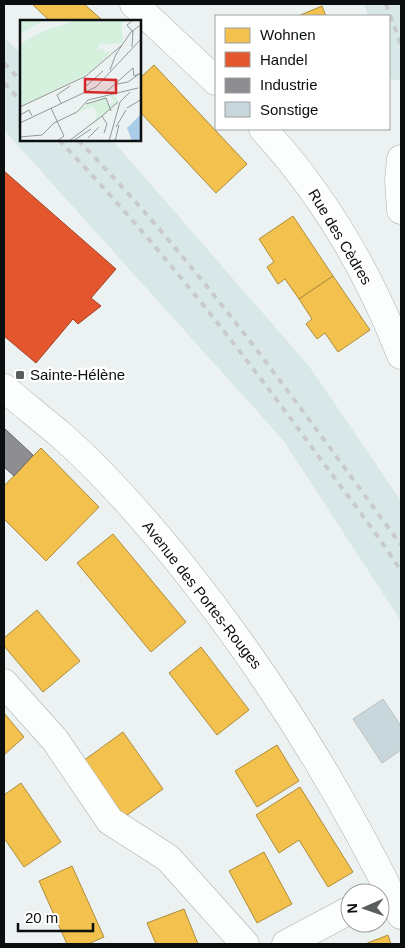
<svg xmlns="http://www.w3.org/2000/svg" width="405" height="948" viewBox="0 0 405 948" font-family="Arial,sans-serif">
	<style>
		.built { fill: #d8e7e7 }
		.homes { fill: #f2c14e; stroke: #ad8c3b }
		.shops { fill: #e4572e; stroke: #a34125 }
		.industry { fill: #8d8d92; stroke: #66676b }
		.building { fill: #c7d7db; stroke: #bcc0c0 }
		.lines { fill: none; stroke-linecap: round; stroke-linejoin: round }
		.street-casing { stroke: #abafaf; stroke-width: 29 }
		.secondary-casing { stroke: #abafaf; stroke-width: 29 }
		.street { stroke: #fcfdfd; stroke-width: 28 }
		.secondary { stroke: #fcfdfd; stroke-width: 28 }
		.rail { stroke: #c9cbcb; stroke-width: 4; stroke-dasharray: 6 6; stroke-linecap: butt }
		.poi-dot { fill: #5a5e5e; stroke: #fff; stroke-width: 2 }
		.labels { text-anchor: middle; stroke-width: 5; stroke-linejoin: round; paint-order: stroke }
		.street-label { font-size: 15px; fill: #0b0f0f; stroke: #fff }
		.poi-label { font-size: 15px; fill: #0b0f0f; stroke: #fff; text-anchor: start }
		.inset-road { fill: none; stroke: #929797; stroke-width: 1 }
		.view { fill: #d62828; fill-opacity: 0.15; stroke: #d62828; stroke-width: 2.5 }
		.inset-edge { fill: none; stroke: #0b0f0f; stroke-width: 2.5 }
	</style>
	<rect width="100%" height="100%" fill="#ecf2f2"/>
	<g class="built">
		<polygon points="364,4 401,4 401,81 391,79 389,73 389,16 368,16"/>
		<polygon points="4,37 21,54 21,140 112,140 309,366 401,501 401,621 283,440 4,130"/>
	</g>
	<g class="homes">
		<polygon points="32,4 84,4 102,20 50,21"/>
		<polygon points="322,6 326,16 298,16"/>
		<polygon points="154,65 247,164 216,193 140,112 140,78"/>
		<polygon points="293,216 333,276 299,299 285,279 278,284 267,267 274,262 259,239"/>
		<polygon points="333,276 370,330 338,352 325,333 317,339 306,324 312,319 299,299"/>
		<polygon points="41,448 99,507 46,561 4,519 4,486"/>
		<polygon points="113,534 186,622 151,652 77,563"/>
		<polygon points="37,610 80,661 43,692 4,646 4,638"/>
		<polygon points="201,647 249,710 217,735 169,673"/>
		<polygon points="4,713 24,737 4,755"/>
		<polygon points="123,732 163,789 123,818 83,761"/>
		<polygon points="277,745 299,781 257,807 235,771"/>
		<polygon points="21,783 61,842 24,867 4,838 4,795"/>
		<polygon points="300,787 353,872 328,887 299,840 279,853 256,815"/>
		<polygon points="264,852 292,904 257,923 229,871"/>
		<polygon points="72,866 104,937 88,944 67,944 39,881"/>
		<polygon points="184,909 198,944 156,944 147,923"/>
		<polygon points="388,935 391,944 365,944"/>
	</g>
	<polygon class="shops" points="4,171 116,269 91,298 101,306 78,324 73,319 36,363 4,336"/>
	<polygon class="industry" points="4,428 33,455 14,476 4,467"/>
	<polygon class="building" points="383,699 401,726 401,750 382,763 353,719"/>
	<g class="lines">
		<defs>
			<g id="street">
				<polyline points="134,4 216,81"/>
				<path d="M263,129C323,194 369,273 401,355"/>
				<polyline points="4,683 55,740 110,821 168,858 245,944"/>
				<polyline points="286,944 350,910"/>
			</g>
			<g id="secondary">
				<polyline points="401,159 399,180 401,210"/>
				<path d="M4,388C23,404 43,420 62,436C106,475 146,521 183,567C269,675 341,791 401,915"/>
			</g>
		</defs>
		<use href="#street" class="street-casing"/>
		<use href="#secondary" class="secondary-casing"/>
		<use href="#street" class="street"/>
		<use href="#secondary" class="secondary"/>
		<g class="rail">
			<polyline points="386,4 401,45"/>
			<polyline points="4,63 21,81"/>
			<polyline points="4,83 21,101"/>
			<path d="M59,140C153,238 239,347 319,457C347,495 376,532 401,571"/>
			<path d="M78,140C199,264 299,406 401,545"/>
		</g>
	</g>
	<rect class="poi-dot" x="15" y="370" width="10" height="10" rx="2.5"/>
	<g class="labels">
		<g class="street-label">
			<text transform="translate(340 237) rotate(59)" y="5">Rue des Cèdres</text>
			<text transform="translate(202 595) rotate(52)" y="5">Avenue des Portes-Rouges</text>
		</g>
		<g class="poi-label">
			<text x="30" y="380">Sainte-Hélène</text>
		</g>
	</g>
	<g transform="translate(20 20)">
		<rect width="121" height="121" fill="#ecf2f2"/>
		<path d="M0,0H24L0,14ZM57,0H106L102,4L103,23L80,24L76,31L81,28L85,32L92,31L71,52L0,87V24L21,12ZM89,75H94L99,81L74,104L77,94L73,86L58,93L63,87L85,76L90,85L94,81Z" fill="#d5f1de"/>
		<path d="M121,94V121H112L107,108Z" fill="#aacde9"/>
		<path class="inset-road" d="M112,11L107,5L113,0M112,27L113,10M90,50L96,34L111,12L122,4M97,64L108,62L122,52M67,72L65,67L83,51M86,72L113,48L114,56L119,54M41,83L37,75L50,66M66,84L86,78L91,91M0,87L66,56L102,25M31,88L44,116L37,121M107,88L122,79M0,95L9,90L12,96M82,96L98,82M0,103L76,67L122,18M96,107L106,90M0,117L22,115L34,103L57,92L68,80L118,68M68,118L79,107M49,121L82,96L87,104L84,113M53,121L71,109M89,121L100,82L110,72M95,121L99,105"/>
		<path class="view" d="M65,59L96,60V73L65,72Z"/>
		<rect width="121" height="121" class="inset-edge"/>
	</g>
	<rect width="405" height="948" fill="none" stroke="#0b0f0f" stroke-width="10"/>
	<rect x="215" y="15" width="175" height="115" fill="#ffffff" stroke="#9d9f9f"/>
	<rect x="225" y="28" width="25" height="15" fill="#f2c14e" stroke="#9d9f9f"/>
	<text x="260" y="40" font-size="15" fill="#0b0f0f">Wohnen</text>
	<rect x="225" y="52" width="25" height="15" fill="#e4572e" stroke="#9d9f9f"/>
	<text x="260" y="65" font-size="15" fill="#0b0f0f">Handel</text>
	<rect x="225" y="78" width="25" height="15" fill="#8d8d92" stroke="#9d9f9f"/>
	<text x="260" y="90" font-size="15" fill="#0b0f0f">Industrie</text>
	<rect x="225" y="102" width="25" height="15" fill="#c7d7db" stroke="#9d9f9f"/>
	<text x="260" y="115" font-size="15" fill="#0b0f0f">Sonstige</text>
	<g transform="translate(365 908) rotate(268)"><circle r="24" fill="#ffffff" stroke="#9d9f9f"/>
	<path d="M0-4L9 19L0 12L-9 19Z" fill="#5a5e5e"/>
	<text y="-8" font-size="14" font-weight="bold" text-anchor="middle" fill="#0b0f0f">N</text>
	</g>
	<path d="M18 923v8h75v-8" fill="none" stroke="#0b0f0f" stroke-width="2.5"/>
	<text x="25" y="923" font-size="15" fill="#0b0f0f" stroke="#ffffff" stroke-width="4" paint-order="stroke">20 m</text>
</svg>
